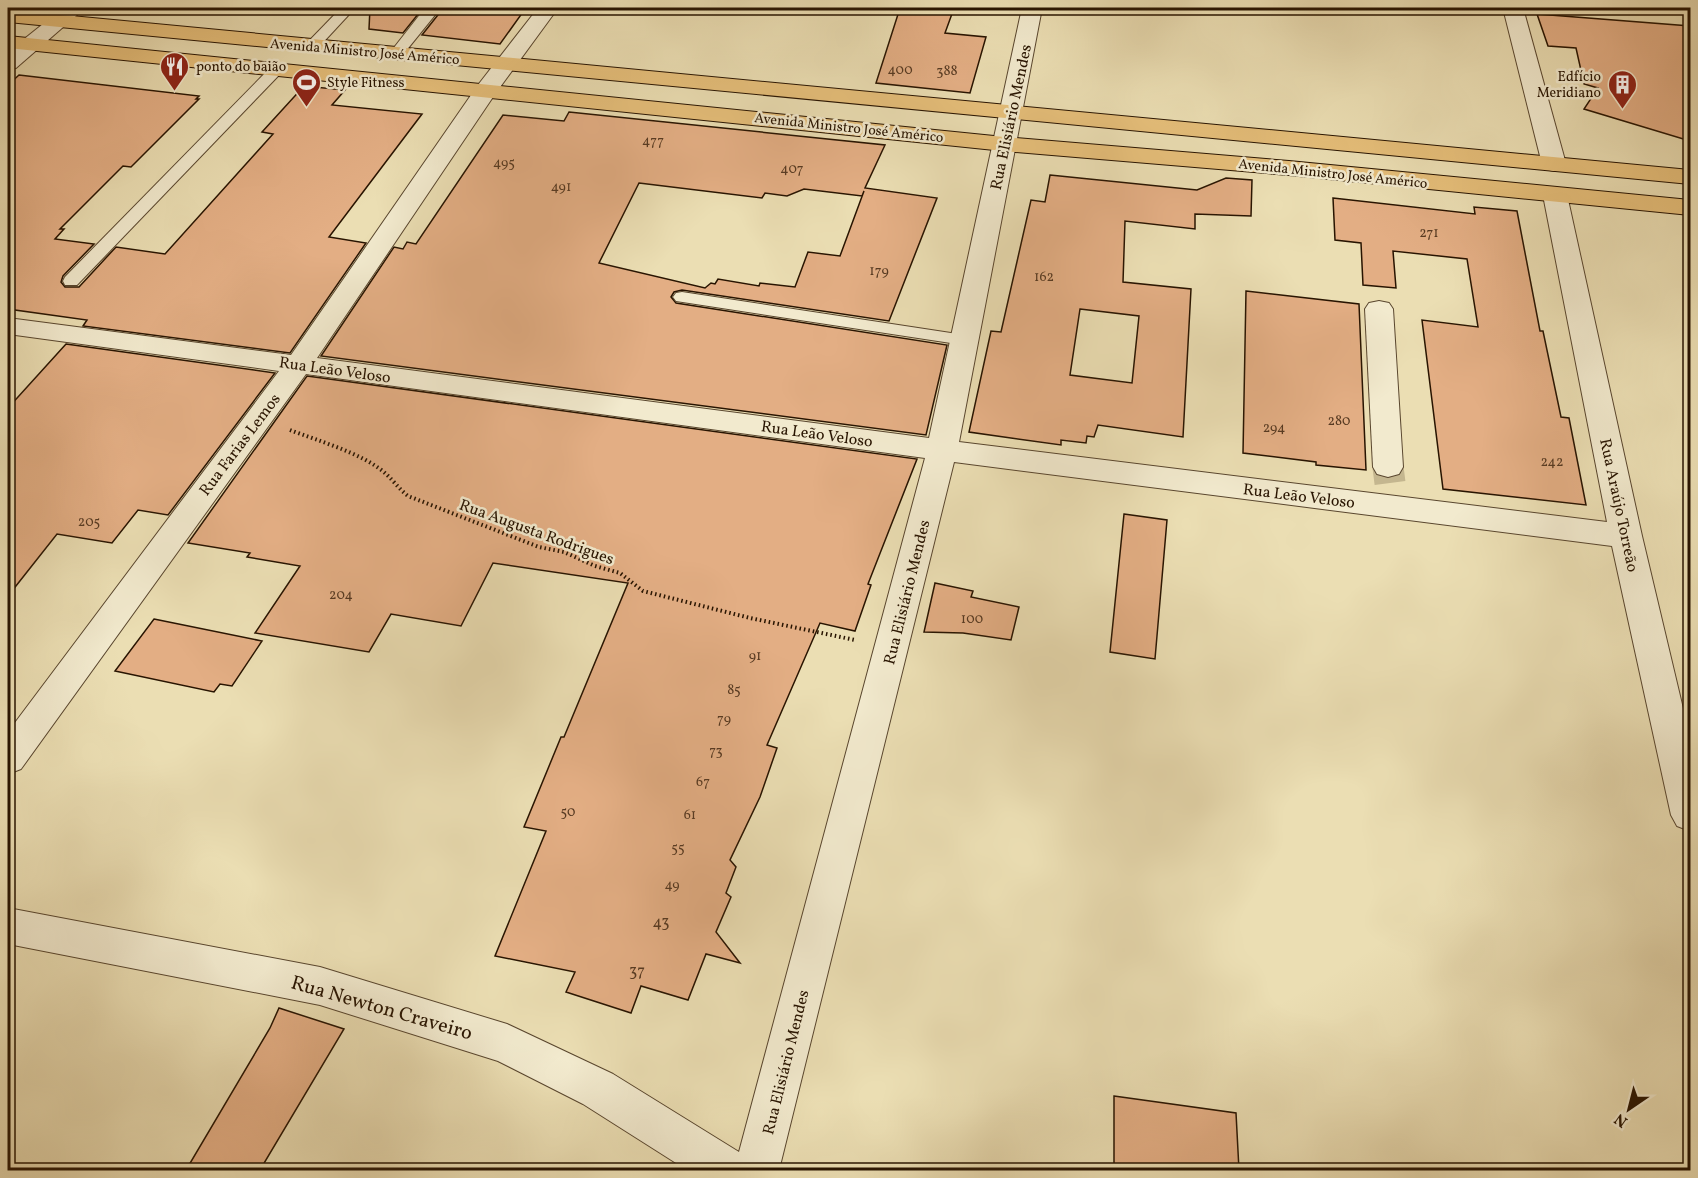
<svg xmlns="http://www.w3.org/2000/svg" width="1698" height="1178" viewBox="0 0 1698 1178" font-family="Vollkorn,serif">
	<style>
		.building { fill: #e3ae84; stroke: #281401; stroke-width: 1.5; fill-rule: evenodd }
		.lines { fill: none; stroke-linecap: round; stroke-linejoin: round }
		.street-tunnel { stroke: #c4b68f; stroke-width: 31; stroke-dasharray: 31 15; stroke-linecap: butt }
		.lane-casing { stroke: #59462e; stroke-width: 2 }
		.street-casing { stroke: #59462e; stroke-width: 2 }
		.primary-casing { stroke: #281401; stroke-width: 2 }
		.path { stroke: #281401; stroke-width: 4; stroke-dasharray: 1.5 3; stroke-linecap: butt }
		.lane { fill: #f2eace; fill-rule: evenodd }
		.street { fill: #f2eace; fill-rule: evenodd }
		.primary { fill: #e6bf7a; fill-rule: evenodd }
		.labels { text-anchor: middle; stroke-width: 5; stroke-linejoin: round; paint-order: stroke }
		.far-street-label { font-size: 14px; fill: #281401; stroke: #f2eace }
		.far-poi-label { font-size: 14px; fill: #281401; stroke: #f2eace; text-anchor: start }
		.number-label { font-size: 14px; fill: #573a22 }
		.street-label { font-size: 16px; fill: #281401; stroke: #f2eace }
		.near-number-label { font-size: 16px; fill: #573a22 }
		.near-street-label { font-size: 20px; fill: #281401; stroke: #f2eace }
	</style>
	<rect width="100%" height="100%" fill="#ebdeb3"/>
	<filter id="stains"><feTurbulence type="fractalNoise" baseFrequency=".00333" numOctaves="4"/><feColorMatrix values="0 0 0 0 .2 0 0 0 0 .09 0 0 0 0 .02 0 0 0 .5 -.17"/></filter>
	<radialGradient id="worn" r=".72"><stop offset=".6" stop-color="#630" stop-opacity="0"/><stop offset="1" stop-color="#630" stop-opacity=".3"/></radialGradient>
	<g class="building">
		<polygon points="370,8 423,8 403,33 369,29"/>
		<polygon points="440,8 479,8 523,12 500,44 422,35 441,11"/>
		<polygon points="900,8 953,11 945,33 986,37 970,93 876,83"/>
		<polygon points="1537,14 1690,26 1690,141 1584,109 1598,88 1584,84 1576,48 1548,46"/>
		<polygon points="19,75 199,96 196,99 199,99 131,167 123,166 60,229 64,229 55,239 94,244 63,276 61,282 65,287 79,287 116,247 165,254 273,134 262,132 304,86 345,90 332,105 422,114 329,237 366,243 290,353 83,326 87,320 8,309 8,85"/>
		<path d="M569,112L885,145L865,188L937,198L889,321L682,290L674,292L671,297L676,303L947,345L926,435L321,356L394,247L403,249L407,242L416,244L503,115L564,121ZM639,183L762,198L765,193L787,196L804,189L862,196L864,191L840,256L808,252L795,287L760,283L759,286L718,279L715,284L711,283L705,288L599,263Z"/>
		<path d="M1050,175L1197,190L1226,178L1252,180L1251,216L1195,214V229L1125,221L1123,282L1191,289L1183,437L1098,425L1094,437L1087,436L1086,443L1061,440V445L969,432L991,331L1001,332L1031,200L1045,202ZM1080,309L1139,316L1132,383L1070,375Z"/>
		<polygon points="1333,198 1475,214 1474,207 1517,211 1540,331 1543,331 1561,417 1569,418 1586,505 1443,489 1422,320 1478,327 1467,259 1393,251 1396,288 1363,285 1361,243 1335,240"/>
		<polygon points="1246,291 1359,304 1366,470 1316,465 1316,462 1243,453"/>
		<polygon points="66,344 275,373 168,515 138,510 112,543 57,534 8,596 8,408"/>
		<polygon points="307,376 917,459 868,584 871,585 855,631 820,623 767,745 777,748 760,797 730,860 736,867 726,893 731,897 716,932 740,963 706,954 688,1000 641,986 631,1013 566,992 575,972 495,956 546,831 524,827 561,737 564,737 628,583 493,563 461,626 391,614 369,652 255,633 300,566 247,557 250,553 188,543"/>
		<polygon points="1124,514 1167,520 1155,659 1110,652"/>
		<polygon points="935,583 973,591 971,597 1019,607 1011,640 963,633 924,632"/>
		<polygon points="154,619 262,641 232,686 220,684 214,692 115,671"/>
		<polygon points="279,1008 344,1029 260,1170 186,1170 270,1028"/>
		<polygon points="1114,1096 1236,1113 1239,1170 1114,1170"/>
	</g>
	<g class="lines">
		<polyline class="street-tunnel" points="1388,467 1390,483"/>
		<defs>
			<g id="lane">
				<polygon points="341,8 355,8 317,49 307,49 305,46 307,43"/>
				<polygon points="425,8 437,8 439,10 401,57 391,57 389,54"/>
				<polygon points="277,65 282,66 284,69 282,72 77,285 65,285 63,281 65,277 272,66"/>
				<polygon points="682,292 964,335 970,336 973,340 970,344 964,345 676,301 673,297 676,293"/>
			</g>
			<g id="street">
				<polygon points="63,8 85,8 16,68 8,69 8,52"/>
				<polygon points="538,8 558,8 495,94 317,358 929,438 1022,8 1042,8 959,442 1607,522 1543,195 1546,190 1555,188 1564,190 1567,195 1642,536 1690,738 1690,831 1677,826 1671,815 1612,546 954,462 779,1170 687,1170 583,1104 498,1061 320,1005 8,944 8,908 320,967 507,1024 613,1074 739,1152 925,458 306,374 21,769 8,774 8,732 279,371 8,334 8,318 291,355 478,85"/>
				<polygon points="1503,8 1523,8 1566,164 1563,169 1554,171 1545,169 1542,164"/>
				<polygon points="1379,301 1389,303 1393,309 1403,467 1399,474 1388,477 1377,474 1373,467 1365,309 1369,303"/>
			</g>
			<g id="primary">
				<polygon points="8,10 1690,170 1690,184 8,22"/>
				<polygon points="8,36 1004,137 1289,161 1690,200 1690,215 1289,175 1004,151 8,48"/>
			</g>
		</defs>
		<use href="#lane" class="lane-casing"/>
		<use href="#street" class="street-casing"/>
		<use href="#primary" class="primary-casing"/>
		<path class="path" d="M290,430C318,441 362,453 385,473C393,480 399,489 408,496L539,547L564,552L595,566L620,573L643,591L750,618L855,640"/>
		<use href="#lane" class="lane"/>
		<use href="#street" class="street"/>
		<use href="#primary" class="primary"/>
	</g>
	<defs>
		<symbol id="restaurant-pin" viewBox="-11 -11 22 30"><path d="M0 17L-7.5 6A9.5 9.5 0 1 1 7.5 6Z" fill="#8f2418" stroke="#f2eace"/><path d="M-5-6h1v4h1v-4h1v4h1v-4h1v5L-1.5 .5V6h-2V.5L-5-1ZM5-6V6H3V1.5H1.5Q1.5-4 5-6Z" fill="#fff"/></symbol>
		<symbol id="stadium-pin" viewBox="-11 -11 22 30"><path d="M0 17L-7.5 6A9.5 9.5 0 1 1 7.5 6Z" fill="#8f2418" stroke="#f2eace"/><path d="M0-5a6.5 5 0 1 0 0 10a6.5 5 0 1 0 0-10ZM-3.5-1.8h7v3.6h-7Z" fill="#fff"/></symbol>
		<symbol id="building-pin" viewBox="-11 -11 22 30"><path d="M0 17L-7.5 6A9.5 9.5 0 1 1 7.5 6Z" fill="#8f2418" stroke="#f2eace"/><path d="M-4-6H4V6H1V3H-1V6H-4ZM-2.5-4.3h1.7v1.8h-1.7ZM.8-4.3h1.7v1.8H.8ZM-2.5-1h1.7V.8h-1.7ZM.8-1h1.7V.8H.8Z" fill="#fff"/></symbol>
	</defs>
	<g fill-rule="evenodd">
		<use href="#restaurant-pin" x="158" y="50" width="33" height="45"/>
		<use href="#stadium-pin" x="290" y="66" width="33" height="45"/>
		<use href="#building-pin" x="1606" y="68" width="33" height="45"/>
	</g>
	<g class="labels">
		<g class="far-street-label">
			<text transform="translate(365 51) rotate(5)" y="5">Avenida Ministro José Américo</text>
			<text transform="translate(849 127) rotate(6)" y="5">Avenida Ministro José Américo</text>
			<text transform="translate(1333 173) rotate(6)" y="5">Avenida Ministro José Américo</text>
		</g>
		<g class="far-poi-label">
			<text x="196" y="71">ponto do baião</text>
			<text x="1601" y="81" text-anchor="end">Edfício<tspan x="1601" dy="16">Meridiano</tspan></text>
			<text x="327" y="87">Style Fitness</text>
		</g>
		<g class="number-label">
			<text x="900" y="74">400</text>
			<text x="947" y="75">388</text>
			<text x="653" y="145">477</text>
			<text x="504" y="167">495</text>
			<text x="792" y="173">407</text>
			<text x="561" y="191">491</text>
			<text x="1429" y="237">271</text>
			<text x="879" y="275">179</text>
			<text x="1044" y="281">162</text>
			<text x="1339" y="425">280</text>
			<text x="1274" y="432">294</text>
			<text x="1552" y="466">242</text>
			<text x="89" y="526">205</text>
			<text x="341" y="599">204</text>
			<text x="972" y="623">100</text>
			<text x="755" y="660">91</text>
			<text x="734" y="694">85</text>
			<text x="724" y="723">79</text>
			<text x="716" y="755">73</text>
			<text x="703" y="786">67</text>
			<text x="568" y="816">50</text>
			<text x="690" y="819">61</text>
			<text x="678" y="852">55</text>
			<text x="672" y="889">49</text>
		</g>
		<g class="street-label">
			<text transform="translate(1010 117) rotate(-78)" y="6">Rua Elisiário Mendes</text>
			<text transform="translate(335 369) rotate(8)" y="6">Rua Leão Veloso</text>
			<text transform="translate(817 433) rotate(8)" y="6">Rua Leão Veloso</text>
			<text transform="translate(239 444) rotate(-53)" y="6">Rua Farias Lemos</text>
			<text transform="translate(1299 495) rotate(7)" y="6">Rua Leão Veloso</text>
			<text transform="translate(1620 505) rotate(78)" y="6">Rua Araújo Torreão</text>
			<text transform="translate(537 531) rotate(20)" y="6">Rua Augusta Rodrigues</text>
			<text transform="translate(906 592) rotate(-76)" y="6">Rua Elisiário Mendes</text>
			<text transform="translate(785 1062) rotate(-76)" y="6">Rua Elisiário Mendes</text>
		</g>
		<g class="near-number-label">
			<text x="661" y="927">43</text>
			<text x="637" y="976">37</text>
		</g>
		<g class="near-street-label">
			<text transform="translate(382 1007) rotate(16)" y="7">Rua Newton Craveiro</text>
		</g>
	</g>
	<rect width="1698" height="1178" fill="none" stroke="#ebdeb3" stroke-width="30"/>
	<rect x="9" y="9" width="1680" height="1160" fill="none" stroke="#281401" stroke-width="3"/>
	<rect x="15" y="15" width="1668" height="1148" fill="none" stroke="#281401" stroke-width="1.5"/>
	<g transform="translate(1629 1109) rotate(215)" stroke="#f2eace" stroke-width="4.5" paint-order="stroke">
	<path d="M0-4.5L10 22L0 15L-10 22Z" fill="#281401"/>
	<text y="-9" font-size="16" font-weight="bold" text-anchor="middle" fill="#281401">N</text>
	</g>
	<rect width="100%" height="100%" filter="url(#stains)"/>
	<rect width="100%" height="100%" fill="url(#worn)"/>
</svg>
